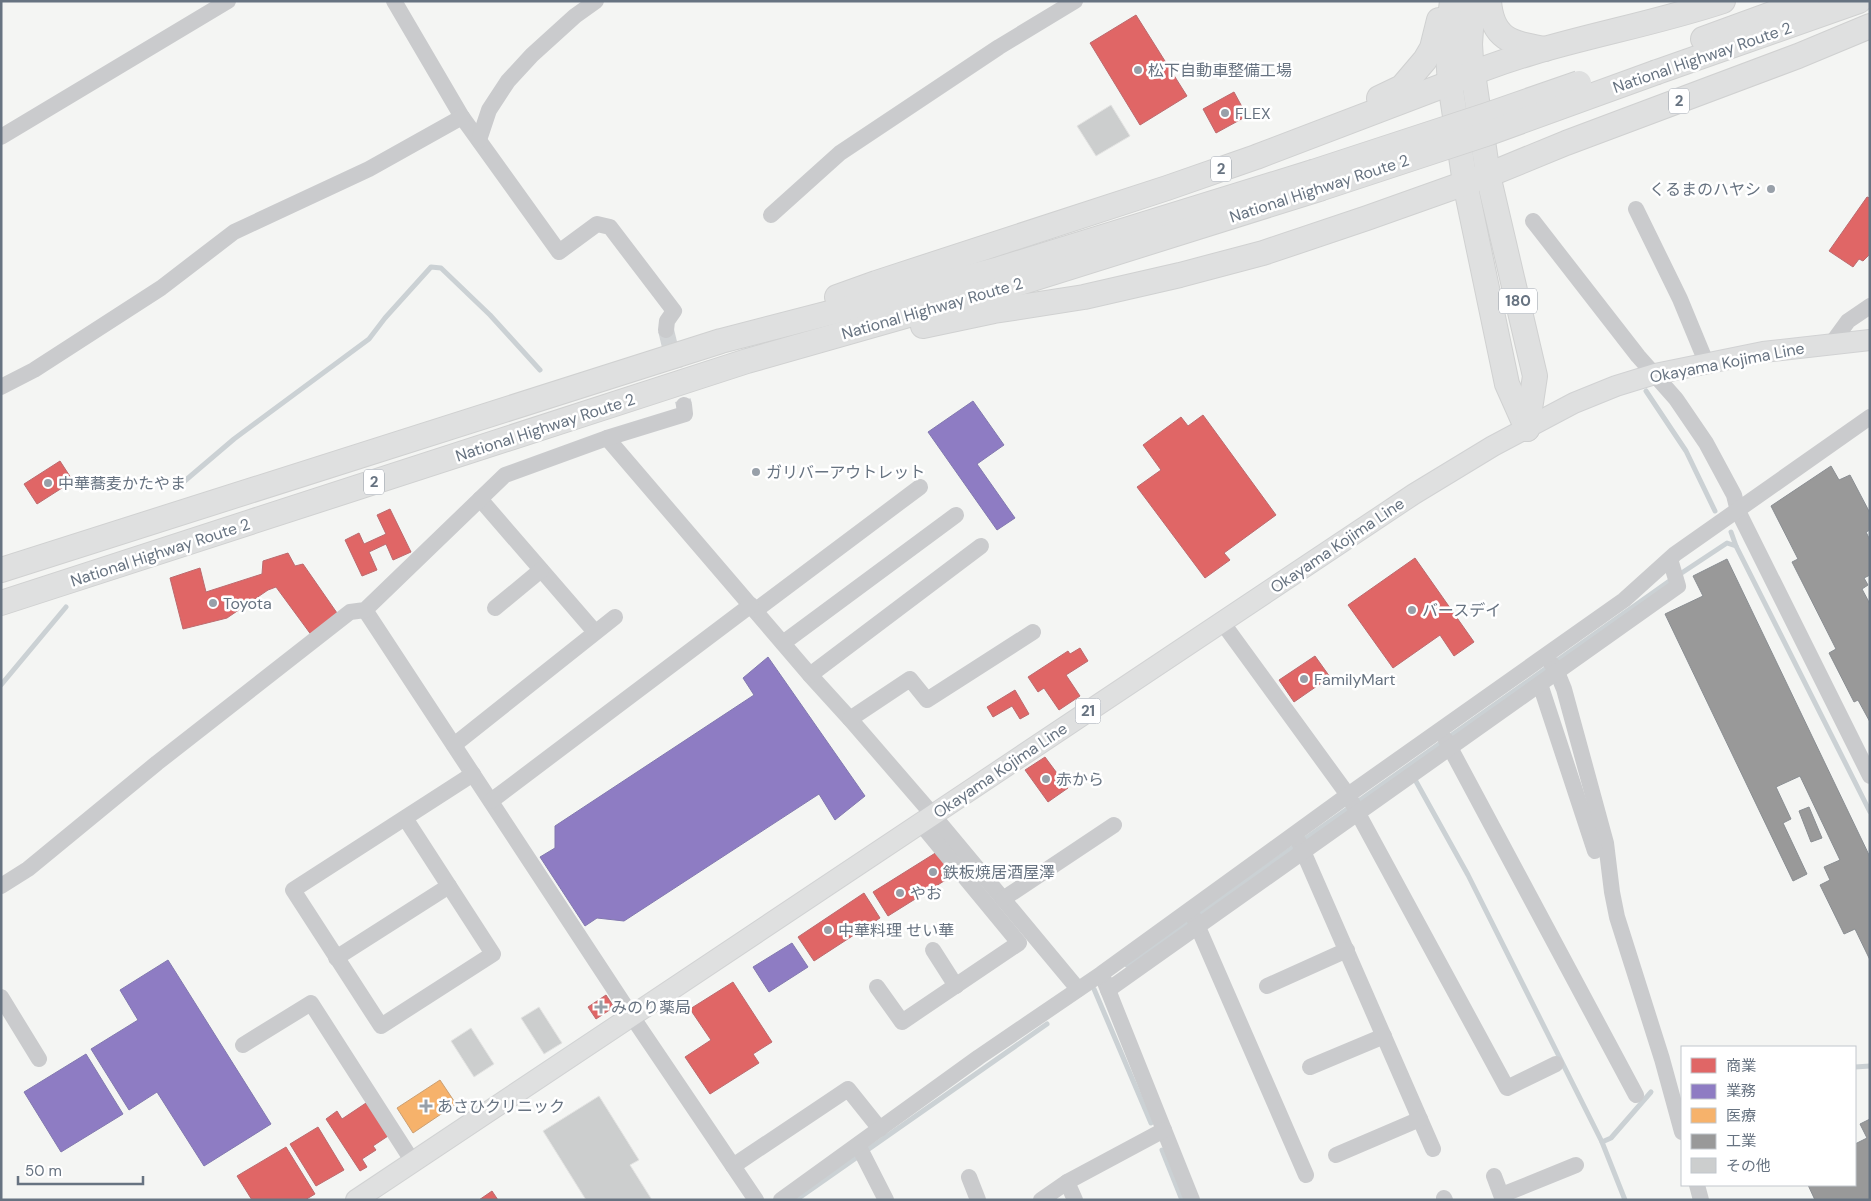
<svg xmlns="http://www.w3.org/2000/svg" width="1871" height="1201" viewBox="0 0 1871 1201" font-family="'DM Sans','Noto Sans JP',sans-serif">
	<style>
		.shops { fill: #e06666; stroke: #bc6a6e }
		.offices { fill: #8e7cc3; stroke: #8279af }
		.health { fill: #f6b26b; stroke: #cb9f72 }
		.industry { fill: #999; stroke: #8a8e92 }
		.lines { fill: none; stroke-linecap: round; stroke-linejoin: round }
		.stream { stroke: #cbd1d4; stroke-width: 5 }
		.building { fill: #cccece; stroke: #e4e4e3 }
		.minor-tunnel { stroke: #d1d4d6; stroke-width: 16; stroke-dasharray: 16 8; stroke-linecap: butt }
		.major-casing { stroke: #d1d2d3; stroke-width: 22 }
		.highway-casing { stroke: #d0d1d1; stroke-width: 26 }
		.minor { stroke: #cacbcd; stroke-width: 16 }
		.major { stroke: #dfe0e0; stroke-width: 20 }
		.highway { stroke: #dfe0e0; stroke-width: 24 }
		.highway-bridge-casing { stroke: #d0d1d1; stroke-width: 26; stroke-linecap: butt }
		.highway-bridge { stroke: #dfe0e0; stroke-width: 24 }
		.poi-dot { fill: #98a0a9; stroke: #fff; stroke-width: 2 }
		.labels { text-anchor: middle; stroke-width: 5; stroke-linejoin: round; paint-order: stroke }
		.shield { fill: #fff; stroke: #959da7; stroke-width: 1 }
		.shield-label { font-size: 15px; font-weight: bold; fill: #677381 }
		.street-label { font-size: 16px; fill: #677381; stroke: #fff }
		.poi-label { font-size: 16px; fill: #677381; stroke: #fff; text-anchor: start }
	</style>
	<rect width="100%" height="100%" fill="#f4f5f3"/>
	<g class="shops">
		<polygon points="1136,15 1187,96 1140,125 1090,43"/>
		<polygon points="1234,92 1247,116 1216,133 1203,109"/>
		<polygon points="1867,197 1870,198 1870,254 1863,261 1859,259 1853,267 1829,251"/>
		<polygon points="1203,415 1276,515 1224,553 1230,560 1205,578 1137,487 1161,470 1143,445 1181,417 1188,426"/>
		<polygon points="60,461 73,481 37,504 24,484"/>
		<polygon points="390,509 411,552 393,560 386,544 369,552 377,570 362,576 345,540 359,533 364,544 386,534 377,515"/>
		<polygon points="288,553 295,566 303,564 337,613 312,636 276,587 268,590 227,618 183,629 170,578 200,568 206,592 262,574 263,561"/>
		<polygon points="1415,558 1474,642 1454,656 1440,635 1393,668 1348,605"/>
		<polygon points="1080,648 1088,661 1066,675 1080,696 1059,710 1044,688 1038,692 1028,677 1068,651 1070,654"/>
		<polygon points="1315,656 1330,677 1294,702 1279,680"/>
		<polygon points="1015,690 1029,714 1020,719 1012,706 993,717 987,707"/>
		<polygon points="1045,757 1068,788 1048,802 1025,770"/>
		<polygon points="937,852 952,876 888,916 873,892"/>
		<polygon points="864,893 880,918 814,961 798,937"/>
		<polygon points="733,982 772,1042 753,1054 759,1063 710,1094 685,1057 711,1040 690,1009"/>
		<polygon points="606,995 614,1007 596,1019 588,1007"/>
		<polygon points="366,1103 388,1136 373,1146 376,1150 362,1159 367,1167 360,1171 326,1119 337,1111 342,1119"/>
		<polygon points="318,1127 344,1170 316,1186 290,1144"/>
		<polygon points="286,1147 315,1194 305,1200 252,1200 237,1176"/>
		<polygon points="492,1191 498,1200 479,1200"/>
	</g>
	<g class="offices">
		<polygon points="973,401 1004,445 977,464 1015,518 997,530 928,432"/>
		<polygon points="768,657 865,796 835,820 819,794 624,921 597,918 585,926 540,857 555,848 555,826 754,695 743,678"/>
		<polygon points="792,943 808,967 769,992 753,967"/>
		<polygon points="168,960 271,1124 204,1166 157,1092 129,1110 91,1049 138,1020 120,990"/>
		<polygon points="86,1054 123,1114 61,1152 24,1092"/>
	</g>
	<polygon class="health" points="440,1080 456,1104 413,1133 397,1108"/>
	<g class="industry">
		<polygon points="1831,466 1839,480 1850,475 1870,513 1870,530 1866,532 1870,540 1870,575 1864,578 1868,585 1862,589 1870,604 1870,722 1858,700 1854,702 1829,653 1836,649 1792,562 1798,559 1771,506"/>
		<polygon points="1727,559 1870,857 1870,960 1855,929 1844,934 1820,885 1830,880 1824,867 1840,860 1800,776 1776,787 1791,819 1783,823 1807,874 1793,881 1665,614 1703,596 1693,576"/>
		<polygon points="1809,807 1822,838 1811,842 1799,811"/>
		<polygon points="1870,1119 1870,1200 1815,1200 1808,1185 1855,1185 1855,1144 1867,1138 1860,1124"/>
	</g>
	<g class="lines">
		<g class="stream">
			<polyline points="1646,391 1686,451 1715,511"/>
			<polyline points="180,485 234,439 369,339 385,318 431,267 441,268 490,315 540,370"/>
			<polyline points="1731,532 1736,546"/>
			<polyline points="1,685 66,607"/>
			<polyline points="1413,776 1468,875 1602,1142 1625,1200"/>
			<polyline points="1127,965 1668,582 1727,543 1736,546 1870,812"/>
			<polyline points="1094,989 1151,1123"/>
			<polyline points="1855,1067 1870,1066"/>
			<polyline points="1602,1142 1611,1138 1651,1092"/>
			<polyline points="1162,1150 1182,1200"/>
			<polyline points="796,1200 1047,1024"/>
		</g>
	</g>
	<g class="building">
		<polygon points="1111,105 1130,136 1096,156 1077,126"/>
		<polygon points="539,1007 562,1043 544,1054 521,1018"/>
		<polygon points="471,1028 494,1064 474,1077 451,1041"/>
		<polygon points="599,1096 639,1160 630,1165 652,1200 586,1200 543,1131"/>
	</g>
	<g class="lines">
		<polyline class="minor-tunnel" points="666,330 684,405"/>
		<defs>
			<polyline id="major" points="356,1200 1414,494 1493,446 1574,403 1616,386 1655,374 1763,352 1870,340"/>
			<g id="highway">
				<polyline points="1452,1 1447,42 1450,83 1465,183 1507,384 1527,429"/>
				<polyline points="1473,1 1470,44 1471,60 1488,175 1535,376 1527,429"/>
				<path d="M1489,1C1492,40 1512,43 1545,49"/>
				<polyline points="1703,39 1807,1"/>
				<polyline points="1657,72 1859,1"/>
				<polyline points="1379,98 1402,87 1425,60 1432,48 1439,20"/>
				<path d="M837,297L876,283L1167,188L1256,157L1450,83C1536,43 1633,31 1723,1"/>
				<polyline points="923,326 994,311 1084,297 1180,275 1263,253 1367,218 1488,175 1566,143 1798,56 1870,26"/>
				<polyline points="1,570 721,341 999,269 1313,172"/>
				<polyline points="1,603 747,361 1007,287 1319,189"/>
			</g>
		</defs>
		<use href="#major" class="major-casing"/>
		<use href="#highway" class="highway-casing"/>
		<g class="minor">
			<polyline points="394,1 462,117 559,252 597,224 610,227 674,311 667,321 666,330"/>
			<polyline points="1,137 228,1"/>
			<polyline points="479,140 489,110 508,81 532,55 575,16 596,1"/>
			<polyline points="1636,209 1680,299 1706,362"/>
			<polyline points="771,215 840,153 999,47 1075,1"/>
			<polyline points="1533,221 1638,356 1676,399 1706,443 1734,495 1738,511 1870,776"/>
			<polyline points="1832,343 1848,321 1870,306"/>
			<polyline points="1,387 34,370 161,288 234,232 369,169 462,117"/>
			<polyline points="607,438 810,675 850,719 933,815 1078,989"/>
			<polyline points="480,499 595,632"/>
			<polyline points="495,608 541,570"/>
			<polyline points="365,610 631,1015 756,1200"/>
			<polyline points="756,610 920,487"/>
			<polyline points="1222,622 1348,795 1507,1088 1556,1064"/>
			<polyline points="783,643 956,515"/>
			<polyline points="1551,663 1557,672 1564,689 1606,843 1612,892 1617,917 1662,1059 1682,1132"/>
			<polyline points="810,675 981,546"/>
			<polyline points="1540,684 1595,851"/>
			<polyline points="850,719 910,679 927,700 1033,632"/>
			<polyline points="1446,740 1636,1095"/>
			<polyline points="454,745 615,617"/>
			<polyline points="491,801 751,605"/>
			<polyline points="405,818 493,954 381,1026 293,890 473,774"/>
			<polyline points="1299,842 1433,1149"/>
			<polyline points="1,886 28,869 157,763 350,612 365,610 505,475 607,438 685,414 684,405"/>
			<polyline points="1003,899 1114,825"/>
			<polyline points="1194,918 1306,1175"/>
			<polyline points="933,950 956,986"/>
			<polyline points="336,958 449,886"/>
			<polyline points="1104,980 1192,1200"/>
			<polyline points="1267,986 1347,950"/>
			<polyline points="877,987 902,1022 1019,943 920,823"/>
			<polyline points="1108,990 1678,586 1670,559"/>
			<polyline points="1,997 39,1059"/>
			<polyline points="243,1045 311,1003 413,1162"/>
			<polyline points="1310,1067 1384,1036"/>
			<polyline points="858,1145 886,1200"/>
			<polyline points="1336,1155 1420,1119"/>
			<polyline points="733,1166 848,1089 880,1129"/>
			<polyline points="1494,1176 1503,1200"/>
			<polyline points="969,1177 978,1200"/>
			<polyline points="1067,1182 1075,1200"/>
			<polyline points="1697,1185 1701,1200"/>
			<polyline points="1502,1195 1576,1165"/>
			<polyline points="1444,1198 1445,1200"/>
			<polyline points="781,1200 979,1057 1101,974 1348,795 1624,600 1675,554 1870,417"/>
			<polyline points="1041,1200 1067,1182 1164,1130"/>
		</g>
		<use href="#major" class="major"/>
		<use href="#highway" class="highway"/>
		<defs>
			<g id="highway-bridge">
				<polyline points="1313,172 1487,115 1579,83"/>
				<polyline points="1319,189 1489,133 1657,72"/>
			</g>
		</defs>
		<use href="#highway-bridge" class="highway-bridge-casing"/>
		<use href="#highway-bridge" class="highway-bridge"/>
	</g>
	<g class="poi-dot">
		<circle cx="1138" cy="70" r="5"/>
		<circle cx="1225" cy="113" r="5"/>
		<circle cx="1771" cy="189" r="5"/>
		<circle cx="756" cy="472" r="5"/>
		<circle cx="48" cy="483" r="5"/>
		<circle cx="213" cy="603" r="5"/>
		<circle cx="1412" cy="610" r="5"/>
		<circle cx="1304" cy="679" r="5"/>
		<circle cx="1046" cy="779" r="5"/>
		<circle cx="933" cy="872" r="5"/>
		<circle cx="900" cy="893" r="5"/>
		<circle cx="828" cy="930" r="5"/>
		<path d="M598.5 999.5h5v5h5v5h-5v5h-5v-5h-5v-5h5z"/>
		<path d="M423.5 1098.5h5v5h5v5h-5v5h-5v-5h-5v-5h5z"/>
	</g>
	<g class="labels">
		<g class="shield">
			<rect x="1669" y="88.5" width="20" height="25" rx="4"/>
			<rect x="1211" y="156.5" width="20" height="25" rx="4"/>
			<rect x="1499" y="288.5" width="38" height="25" rx="4"/>
			<rect x="364" y="469.5" width="20" height="25" rx="4"/>
			<rect x="1075.5" y="698.5" width="25" height="25" rx="4"/>
		</g>
		<g class="shield-label">
			<text x="1679" y="106">2</text>
			<text x="1221" y="174">2</text>
			<text x="1518" y="306">180</text>
			<text x="374" y="487">2</text>
			<text x="1088" y="716">21</text>
		</g>
		<g class="street-label">
			<text transform="translate(1702 57) rotate(-19)" y="6">National Highway Route 2</text>
			<text transform="translate(1319 188) rotate(-18)" y="6">National Highway Route 2</text>
			<text transform="translate(932 308) rotate(-16)" y="6">National Highway Route 2</text>
			<text transform="translate(1727 362) rotate(-11)" y="6">Okayama Kojima Line</text>
			<text transform="translate(545 427) rotate(-18)" y="6">National Highway Route 2</text>
			<text transform="translate(1337 545) rotate(-34)" y="6">Okayama Kojima Line</text>
			<text transform="translate(160 552) rotate(-18)" y="6">National Highway Route 2</text>
			<text transform="translate(1000 770) rotate(-34)" y="6">Okayama Kojima Line</text>
		</g>
		<g class="poi-label">
			<text x="1148" y="76">松下自動車整備工場</text>
			<text x="1235" y="119">FLEX</text>
			<text x="1761" y="195" text-anchor="end">くるまのハヤシ</text>
			<text x="766" y="478">ガリバーアウトレット</text>
			<text x="58" y="489">中華蕎麦かたやま</text>
			<text x="223" y="609">Toyota</text>
			<text x="1422" y="616">バースデイ</text>
			<text x="1314" y="685">FamilyMart</text>
			<text x="1056" y="785">赤から</text>
			<text x="943" y="878">鉄板焼居酒屋澤</text>
			<text x="910" y="899">やお</text>
			<text x="838" y="936">中華料理 せい華</text>
			<text x="611" y="1013">みのり薬局</text>
			<text x="437" y="1112">あさひクリニック</text>
		</g>
	</g>
	<rect width="1871" height="1201" fill="none" stroke="#677381" stroke-width="5"/>
	<rect x="1681" y="1046" width="175" height="140" fill="#ffffff" stroke="#c2c7cd"/>
	<rect x="1691" y="1058" width="25" height="15" fill="#e06666" stroke="#c2c7cd"/>
	<text x="1726" y="1071" font-size="15" fill="#677381">商業</text>
	<rect x="1691" y="1084" width="25" height="15" fill="#8e7cc3" stroke="#c2c7cd"/>
	<text x="1726" y="1096" font-size="15" fill="#677381">業務</text>
	<rect x="1691" y="1108" width="25" height="15" fill="#f6b26b" stroke="#c2c7cd"/>
	<text x="1726" y="1121" font-size="15" fill="#677381">医療</text>
	<rect x="1691" y="1134" width="25" height="15" fill="#999999" stroke="#c2c7cd"/>
	<text x="1726" y="1146" font-size="15" fill="#677381">工業</text>
	<rect x="1691" y="1158" width="25" height="15" fill="#cccece" stroke="#c2c7cd"/>
	<text x="1726" y="1171" font-size="15" fill="#677381">その他</text>
	<path d="M18 1176v8h125v-8" fill="none" stroke="#677381" stroke-width="2.5"/>
	<text x="25" y="1176" font-size="15" fill="#677381" stroke="#ffffff" stroke-width="4" paint-order="stroke">50 m</text>
</svg>
